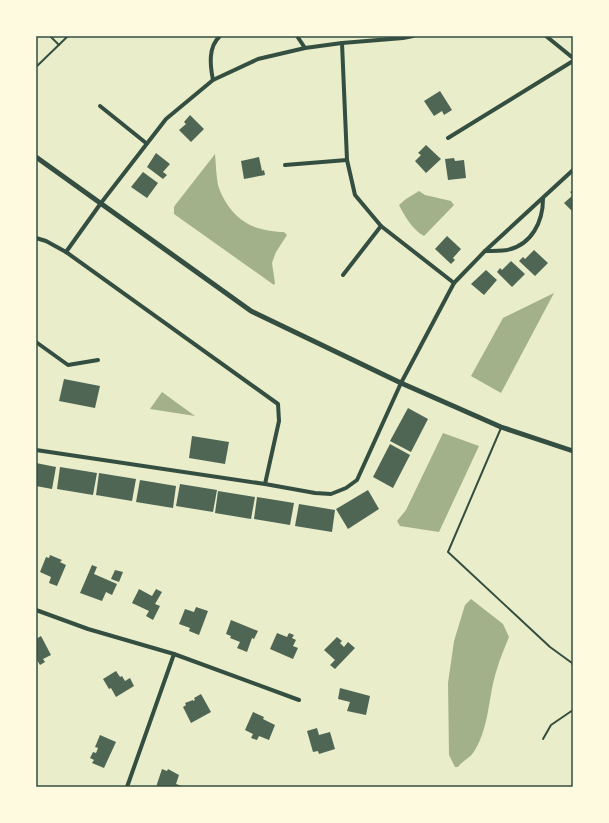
<svg xmlns="http://www.w3.org/2000/svg" width="609" height="823" viewBox="0 0 609 823" font-family="'Public Sans',sans-serif">
	<style>
		.water { fill: #a3b18a }
		.building { fill: #4f6655 }
		.lines { fill: none; stroke-linecap: round; stroke-linejoin: round }
		.service { stroke: #344e41; stroke-width: 2 }
		.minor { stroke: #344e41; stroke-width: 4 }
		.tertiary { stroke: #344e41; stroke-width: 5 }
		.neatline { fill: none; stroke: #344e41; stroke-width: 1.5 }
	</style>
	<rect width="100%" height="100%" fill="#e9edc9"/>
	<g class="water">
		<path d="M215,154C216,164 216,175 218,185C222,199 233,215 245,222C254,229 273,232 284,232L287,235L276,252L272,263L275,283L274,285L174,214V207L176,204Z"/>
		<path d="M419,191L425,195L451,201L454,205L424,236C413,230 405,217 399,205L406,199Z"/>
		<polygon points="554,293 501,393 471,376 503,318"/>
		<polygon points="162,392 195,416 150,409"/>
		<polygon points="443,433 479,446 439,532 400,526 397,521 406,510"/>
		<path d="M471,599L503,624L509,637C505,647 500,658 497,669C488,696 490,725 475,750C470,759 463,760 458,767H455L449,755L448,683L454,641L465,605Z"/>
	</g>
	<g class="building">
		<polygon points="440,91 452,110 444,115 442,111 434,116 424,101"/>
		<polygon points="190,115 204,129 191,142 179,130 186,124 184,122"/>
		<polygon points="426,145 441,159 426,173 415,161 421,155 418,153"/>
		<polygon points="156,153 170,164 163,172 167,175 163,179 147,167"/>
		<polygon points="259,157 262,171 264,170 265,175 244,179 241,161"/>
		<polygon points="454,158 455,161 464,160 466,178 448,180 445,159"/>
		<polygon points="143,172 158,183 147,198 131,187"/>
		<polygon points="573,190 573,212 564,203 573,195 570,192"/>
		<polygon points="447,236 461,249 453,258 455,260 451,264 435,249"/>
		<polygon points="534,250 548,263 535,276 519,261 523,257 525,259"/>
		<polygon points="511,261 525,274 512,287 497,272 500,268 502,270"/>
		<polygon points="486,270 497,280 484,295 471,284"/>
		<polygon points="64,379 100,386 95,408 59,401"/>
		<polygon points="408,408 428,419 411,452 390,441"/>
		<polygon points="192,436 229,442 225,464 189,458"/>
		<polygon points="390,444 410,455 393,488 373,477"/>
		<polygon points="36,463 56,467 52,489 36,486"/>
		<polygon points="60,467 97,473 93,495 57,489"/>
		<polygon points="99,473 136,479 132,501 96,495"/>
		<polygon points="140,480 176,486 173,508 136,502"/>
		<polygon points="180,484 217,490 213,512 176,506"/>
		<polygon points="368,490 379,509 348,529 336,509"/>
		<polygon points="218,491 255,497 251,519 215,513"/>
		<polygon points="257,497 294,503 290,525 254,519"/>
		<polygon points="299,504 335,510 332,532 295,526"/>
		<polygon points="50,555 62,560 60,562 66,565 57,586 49,583 51,577 40,572 46,557 49,558"/>
		<polygon points="92,565 97,567 94,574 117,584 112,595 106,592 102,601 80,593"/>
		<polygon points="115,570 123,572 119,582 111,579"/>
		<polygon points="139,589 152,596 156,589 162,592 155,604 160,606 153,620 146,616 149,611 132,603"/>
		<polygon points="196,607 208,611 199,635 189,631 190,628 179,624 185,609 194,612"/>
		<polygon points="231,620 258,631 254,639 252,638 247,652 237,648 240,642 230,638 231,636 226,634"/>
		<polygon points="277,633 287,637 289,633 294,635 292,638 296,640 293,646 298,648 293,659 270,649"/>
		<polygon points="41,636 51,655 43,659 45,662 40,665 37,660 36,660 36,639"/>
		<polygon points="337,637 342,641 340,643 344,647 348,642 355,648 335,669 330,665 335,660 324,650"/>
		<polygon points="116,671 120,677 122,676 125,681 130,678 134,686 116,697 111,688 109,689 103,679"/>
		<polygon points="340,688 370,696 366,715 347,711 350,702 338,699"/>
		<polygon points="201,694 211,712 191,723 183,707 186,705 185,703 193,700 193,701 195,700 194,698"/>
		<polygon points="253,712 264,717 263,719 275,725 269,740 259,736 257,740 251,738 253,734 245,730"/>
		<polygon points="317,728 319,735 330,732 335,749 319,754 318,751 313,752 307,731"/>
		<polygon points="100,735 116,742 104,768 92,763 94,760 90,758 93,752 96,753 98,748 95,747"/>
		<polygon points="162,769 167,771 168,769 179,775 176,784 185,787 156,787"/>
	</g>
	<g class="lines">
		<g class="service">
			<polyline points="50,36 59,45"/>
			<polyline points="36,67 68,36"/>
			<polyline points="501,428 448,552 550,647 572,663 573,666"/>
			<polyline points="543,739 551,725 573,710"/>
		</g>
		<g class="minor">
			<polyline points="297,36 305,48"/>
			<polyline points="546,36 573,58"/>
			<polyline points="342,43 347,160 355,195 381,226 454,283"/>
			<path d="M213,80C210,65 208,47 220,36"/>
			<polyline points="100,106 146,143"/>
			<polyline points="448,138 573,61"/>
			<polyline points="285,165 347,160"/>
			<polyline points="36,238 46,241 66,252 101,203 166,119 213,80 258,59 305,48 342,43 403,38 413,36"/>
			<path d="M485,251C492,251 500,251 507,250C532,245 543,221 543,199"/>
			<polyline points="66,252 278,404 279,421 265,484"/>
			<polyline points="343,275 381,226"/>
			<polyline points="36,342 68,365 98,360"/>
			<polyline points="36,450 265,484 315,493 331,494 346,488 357,480 401,383 454,283 485,251 573,170"/>
			<polyline points="36,610 88,629 174,654 299,700"/>
			<polyline points="127,787 174,654"/>
		</g>
		<polyline class="tertiary" points="36,157 251,311 401,383 501,427 573,451"/>
	</g>
	<rect width="609" height="823" fill="none" stroke="#fefae0" stroke-width="74"/>
	<rect x="37" y="37" width="535" height="749" class="neatline"/>
</svg>
